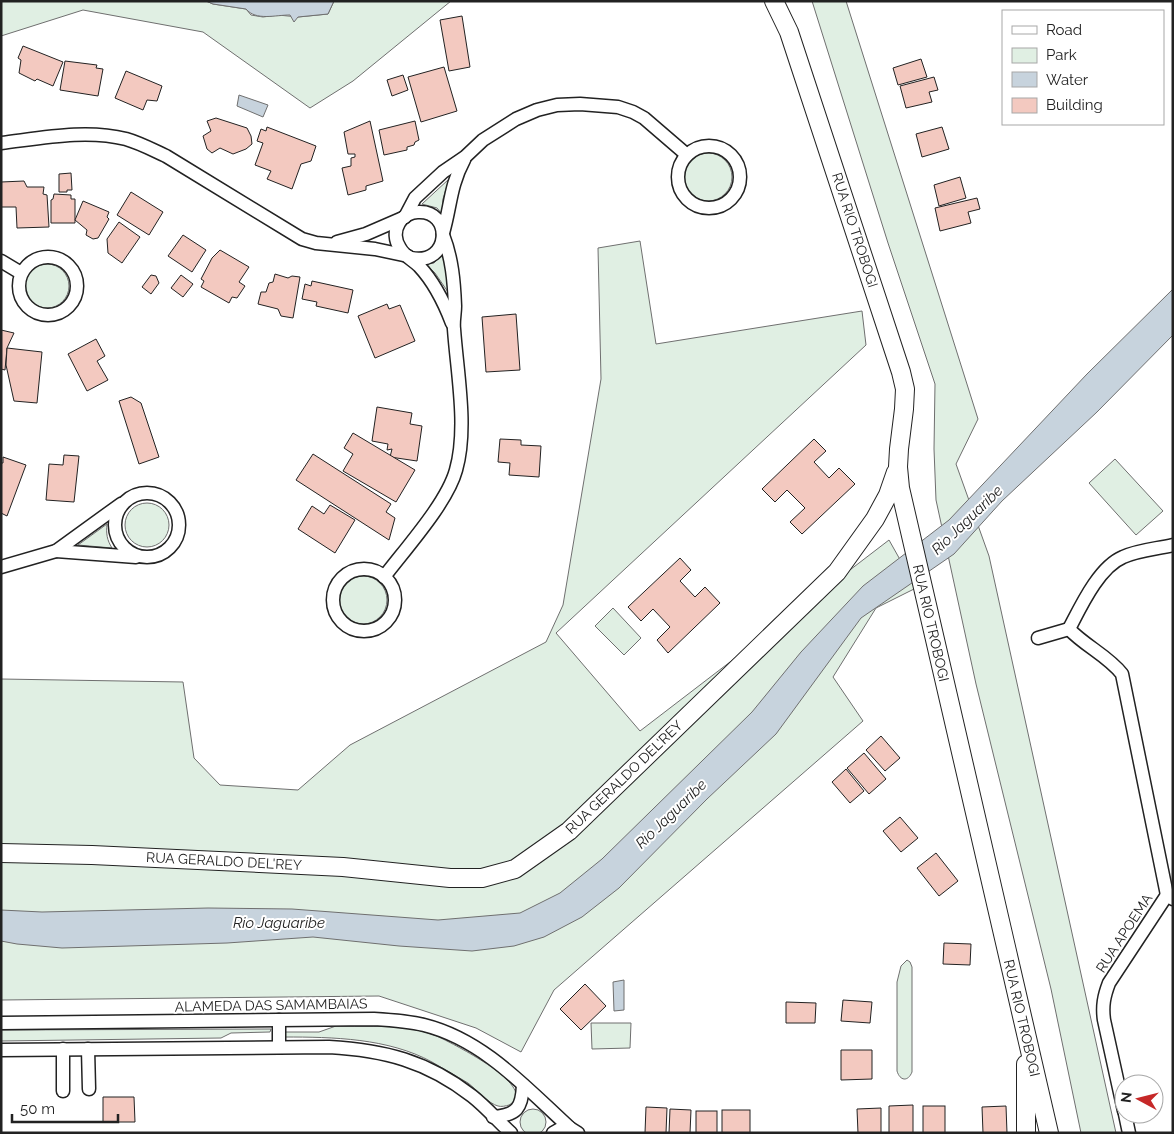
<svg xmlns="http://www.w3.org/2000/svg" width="1174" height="1134" viewBox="0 0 1174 1134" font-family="Raleway,sans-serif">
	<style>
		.green { fill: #e0efe3; stroke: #6f6f6f }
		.water { fill: #c7d3dd; stroke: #6f6f6f }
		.building { fill: #f3c9c0; stroke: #222 }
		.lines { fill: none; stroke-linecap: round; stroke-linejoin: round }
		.minor-casing { stroke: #222; stroke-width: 15 }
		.secondary-casing { stroke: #222; stroke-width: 20 }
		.minor { stroke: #fff; stroke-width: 12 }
		.secondary { stroke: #fff; stroke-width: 18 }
		.labels { text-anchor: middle; stroke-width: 4; stroke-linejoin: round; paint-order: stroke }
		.street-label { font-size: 14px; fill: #222; stroke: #fff }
		.water-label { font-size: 15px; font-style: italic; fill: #222; stroke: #fff }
	</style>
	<rect width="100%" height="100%" fill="#fff"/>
	<g class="green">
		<polygon points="1,1 206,1 213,4 246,9 251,15 263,17 278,15 298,17 328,14 334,1 451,1 353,81 310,108 203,32 83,10 1,36"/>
		<polygon points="812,1 846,1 978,419 956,464 989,556 1116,1133 1081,1133 1051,989 976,684 936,500 934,449 935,384 888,243"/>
		<circle cx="708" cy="177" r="24"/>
		<polygon points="449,179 443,199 442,214 437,208 422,204"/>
		<polygon points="640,241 656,344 862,311 866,345 556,633 640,731 889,540 916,588 876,608 833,677 863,721 554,990 521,1052 476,1028 379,996 1,1000 1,679 183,682 194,758 220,785 298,790 350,745 546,642 563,605 601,379 598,248"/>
		<polygon points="444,252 448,292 435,273 426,264 434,263"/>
		<circle cx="47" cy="286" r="22"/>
		<polygon points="1115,459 1163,511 1136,535 1089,483"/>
		<circle cx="147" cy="525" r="22"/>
		<path d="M107,524C106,534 107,540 112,548L78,545Z"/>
		<circle cx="363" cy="600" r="24"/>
		<polygon points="613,608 641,638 624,655 595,626"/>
		<path d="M907,960L910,962L912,967V1072C908,1082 900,1081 897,1071V982L901,966Z"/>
		<polygon points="591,1023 631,1023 630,1048 592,1049"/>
		<path d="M336,1026C359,1027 389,1025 411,1029C419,1030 429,1033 437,1036C449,1042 542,1087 509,1105C506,1106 501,1107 498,1106C489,1104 476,1089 468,1083C456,1076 444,1069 432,1062C388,1038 333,1037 284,1037L285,1032H319Z"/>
		<polygon points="271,1029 270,1032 231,1033 221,1038 1,1041 1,1030"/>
		<circle cx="533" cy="1122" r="13"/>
	</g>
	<g class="water">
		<path d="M206,1H334L328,14L298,17L294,22L290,15C275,15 256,21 246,9L213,4Z"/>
		<polygon points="239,95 268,105 263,117 237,106"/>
		<polygon points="1173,289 1173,335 1097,412 1002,501 954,554 861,618 776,734 707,799 619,888 582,917 544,937 514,946 472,951 399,946 313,937 227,943 62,948 17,944 1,941 1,910 42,912 208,908 292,909 438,920 520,913 560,893 602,859 752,712 801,652 863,586 949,520 1087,374"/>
		<polygon points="624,980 624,1010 614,1011 613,982"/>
	</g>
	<g class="building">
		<polygon points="462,16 470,67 449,71 440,20"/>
		<polygon points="23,46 63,62 53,86 37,79 35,81 19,73 21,60 18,58"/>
		<polygon points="921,59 927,77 898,85 893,68"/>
		<polygon points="65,61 97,65 96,68 103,69 98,96 60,90"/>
		<polygon points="444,67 457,111 421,122 408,77"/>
		<polygon points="126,71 162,86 157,101 147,100 143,110 115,98"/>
		<polygon points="403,75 408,90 392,96 387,80"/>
		<polygon points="934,77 938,90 929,92 932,102 906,108 900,86"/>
		<polygon points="216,118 247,128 251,136 252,144 246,149 233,154 220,148 212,153 207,149 203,136 211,131 207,121"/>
		<polygon points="370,121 383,181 366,186 366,190 348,195 342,168 351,166 351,158 355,157 355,154 348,154 344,132"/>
		<polygon points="415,121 419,140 415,142 414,145 407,147 407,150 384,155 379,130"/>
		<polygon points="267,127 316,146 311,161 301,164 292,189 267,179 271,171 255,165 263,143 257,141 261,129 266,131"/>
		<polygon points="942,127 949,149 922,157 916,134"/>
		<polygon points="71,173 72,190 67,190 67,192 59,192 59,174"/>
		<polygon points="960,177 966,198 939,206 934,185"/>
		<polygon points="24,181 27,187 44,187 43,194 47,195 49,227 17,228 16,207 1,207 1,182"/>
		<polygon points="131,192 163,212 149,235 117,215"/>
		<polygon points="54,194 71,195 71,199 75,199 75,223 51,223 51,200 53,199"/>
		<polygon points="977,198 980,209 968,212 971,223 940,231 935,208"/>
		<polygon points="83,201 109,212 107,217 109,219 98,238 93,239 86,235 87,230 75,220"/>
		<polygon points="119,222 140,237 122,263 108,253 107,239"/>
		<polygon points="183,235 206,250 192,272 168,256"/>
		<polygon points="220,250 249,267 239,282 245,286 237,298 232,297 229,303 201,287 204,281 201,279 212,258"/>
		<polygon points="275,274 288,278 292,276 300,277 293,318 281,316 278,309 258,304 261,292 266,292 269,283 273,282"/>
		<polygon points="151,275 156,276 159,283 151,294 142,287"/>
		<polygon points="181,275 193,284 183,297 171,288"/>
		<polygon points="312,281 353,290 348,313 316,306 317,302 302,299 305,284 311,286"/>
		<polygon points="387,304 389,309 400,305 415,341 375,358 358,316"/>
		<polygon points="516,314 520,370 486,372 482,317"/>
		<polygon points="1,330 14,333 7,348 5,370 1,369"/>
		<polygon points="96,339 105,356 97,361 108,380 87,391 68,354"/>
		<polygon points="7,348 42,352 37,403 14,401 6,365"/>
		<polygon points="131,397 141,403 159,457 139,464 119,401"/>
		<polygon points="377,407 412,413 410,424 422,426 417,461 390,457 392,449 387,450 388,444 372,441"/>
		<polygon points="353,433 415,470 396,502 343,471 353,454 344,448"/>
		<polygon points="500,439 521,440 521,445 541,446 539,477 509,475 510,463 498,462"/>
		<polygon points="814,439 826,451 814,462 829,478 839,468 855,484 802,534 790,522 805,508 787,490 775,502 762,489"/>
		<polygon points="313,454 391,504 386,512 395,518 389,540 296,480"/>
		<polygon points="64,455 79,456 74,502 46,500 49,464 63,465"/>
		<polygon points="3,457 26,465 7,516 1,513 1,463 3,463"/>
		<polygon points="330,505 355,520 335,553 298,529 312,506 324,514"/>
		<polygon points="680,558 691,570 680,581 695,597 705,587 720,603 668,653 657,640 670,627 653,609 641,621 628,607"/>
		<polygon points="881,736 900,758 885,771 866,750"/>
		<polygon points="864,753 886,779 869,794 847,768"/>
		<polygon points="846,769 864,791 850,803 832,782"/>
		<polygon points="900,817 918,838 901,852 883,831"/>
		<polygon points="936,853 958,881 939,896 917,868"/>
		<polygon points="944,943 971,944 970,965 943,964"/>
		<polygon points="585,984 606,1006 581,1030 560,1009"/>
		<polygon points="843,1000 872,1002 870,1023 841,1021"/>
		<polygon points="786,1002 816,1003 815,1023 786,1023"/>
		<polygon points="841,1050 872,1050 872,1079 841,1080"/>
		<polygon points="103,1097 134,1097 135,1122 103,1122"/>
		<polygon points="913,1105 913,1133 889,1133 889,1106"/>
		<rect x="923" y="1106" width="22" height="27"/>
		<polygon points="1006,1106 1007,1133 983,1133 982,1107"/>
		<polygon points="646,1107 667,1108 666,1133 645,1133"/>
		<polygon points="881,1108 881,1133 858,1133 857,1109"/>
		<polygon points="670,1109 691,1110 690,1133 669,1133"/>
		<rect x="722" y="1110" width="28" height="23"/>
		<rect x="696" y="1111" width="21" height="22"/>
	</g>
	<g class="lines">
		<defs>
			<g id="minor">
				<path d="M1,143C42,138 86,129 126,139C140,143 153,150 166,156L302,239L316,243L375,249L408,256"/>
				<circle cx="709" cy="177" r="31"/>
				<polyline points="405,217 415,198 443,172 465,157 483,140 516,119 537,110 557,105 580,104 618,107 633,112 644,118 687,155"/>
				<path d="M443,233C451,205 450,186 464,160"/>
				<polyline points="337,242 366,234 403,218"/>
				<circle cx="48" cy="286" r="29"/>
				<path d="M411,258C451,266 453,210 418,212C411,212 403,216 399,223C394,231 395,241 400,248C404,256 413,260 419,266C435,283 444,302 452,323"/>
				<polyline points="1,261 21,273"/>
				<circle cx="147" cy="525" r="32"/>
				<polyline points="56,551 136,557"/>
				<polyline points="1,567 56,551 121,504"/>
				<circle cx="364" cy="600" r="31"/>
				<path d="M384,577C406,548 447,503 456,470C468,428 457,372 454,329C453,321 455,314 455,306C454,281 452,258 443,235"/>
				<polyline points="1038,638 1069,629"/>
				<path d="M1167,895L1122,674C1108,656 1085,646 1069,629C1081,606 1099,567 1123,557C1138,550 1156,549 1173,545"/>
				<path d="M1,1023L374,1019C391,1020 408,1021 424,1025C484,1040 526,1088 570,1128L578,1133"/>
				<polyline points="279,1047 279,1020"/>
				<polyline points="63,1049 63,1091"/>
				<polyline points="88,1049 89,1089"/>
				<path d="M1,1050L329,1047C384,1050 427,1061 472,1096C486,1107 498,1121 511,1133"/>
				<path d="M1124,1111L1104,1020C1102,1006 1104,996 1109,983L1167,895L1173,899"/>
				<polyline points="1125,1114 1129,1133"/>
				<path d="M493,1117C517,1115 522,1108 523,1085"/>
				<polyline points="553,1133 560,1129 570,1128"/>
			</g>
			<g id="secondary">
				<polyline points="774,1 789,32 901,372 905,389 904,409 899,449 898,467 900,488 1049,1133"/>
				<polyline points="1,853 92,855 343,867 450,878 482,878 515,869 569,831 837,572 875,519 888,495 896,472"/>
				<polyline points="1026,1064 1026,1133"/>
			</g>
		</defs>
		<use href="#minor" class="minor-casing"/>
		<use href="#secondary" class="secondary-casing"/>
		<use href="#minor" class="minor"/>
		<use href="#secondary" class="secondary"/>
	</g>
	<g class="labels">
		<g class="street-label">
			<text transform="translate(855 230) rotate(72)" y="5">RUA RIO TROBOGI</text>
			<text transform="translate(931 623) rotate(77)" y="5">RUA RIO TROBOGI</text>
			<text transform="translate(624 777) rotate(-44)" y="5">RUA GERALDO DEL'REY</text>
			<text transform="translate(224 861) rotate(3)" y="5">RUA GERALDO DEL'REY</text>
			<text transform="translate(1124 933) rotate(-57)" y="5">RUA APOEMA</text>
			<text transform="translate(271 1005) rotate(-1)" y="5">ALAMEDA DAS SAMAMBAIAS</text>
			<text transform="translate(1022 1018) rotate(77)" y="5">RUA RIO TROBOGI</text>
		</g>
		<g class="water-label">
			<text transform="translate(967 520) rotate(-44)" y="5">Rio Jaguaribe</text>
			<text transform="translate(671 814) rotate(-44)" y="5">Rio Jaguaribe</text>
			<text x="279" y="928">Rio Jaguaribe</text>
		</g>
	</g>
	<rect width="1174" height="1134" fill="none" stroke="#222222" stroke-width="5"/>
	<rect x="1002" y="10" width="162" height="115" fill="#ffffff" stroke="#a7a7a7"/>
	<rect x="1012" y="26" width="25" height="8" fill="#ffffff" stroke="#a7a7a7"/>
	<text x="1046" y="35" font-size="15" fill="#222222">Road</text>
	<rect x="1012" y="48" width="25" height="15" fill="#e0efe3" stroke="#a7a7a7"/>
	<text x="1046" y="60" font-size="15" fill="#222222">Park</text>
	<rect x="1012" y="72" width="25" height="15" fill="#c7d3dd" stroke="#a7a7a7"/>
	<text x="1046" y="85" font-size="15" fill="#222222">Water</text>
	<rect x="1012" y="98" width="25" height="15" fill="#f3c9c0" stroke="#a7a7a7"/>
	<text x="1046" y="110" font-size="15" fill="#222222">Building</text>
	<g transform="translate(1139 1099) rotate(277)"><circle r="24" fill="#ffffff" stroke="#a7a7a7"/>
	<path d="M0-4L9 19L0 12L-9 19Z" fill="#c62828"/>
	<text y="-8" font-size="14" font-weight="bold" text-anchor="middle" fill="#222222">N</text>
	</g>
	<path d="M12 1114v8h106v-8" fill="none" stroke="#222222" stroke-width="2.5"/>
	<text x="20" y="1114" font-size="15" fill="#222222" stroke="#ffffff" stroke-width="4" paint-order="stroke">50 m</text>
</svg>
